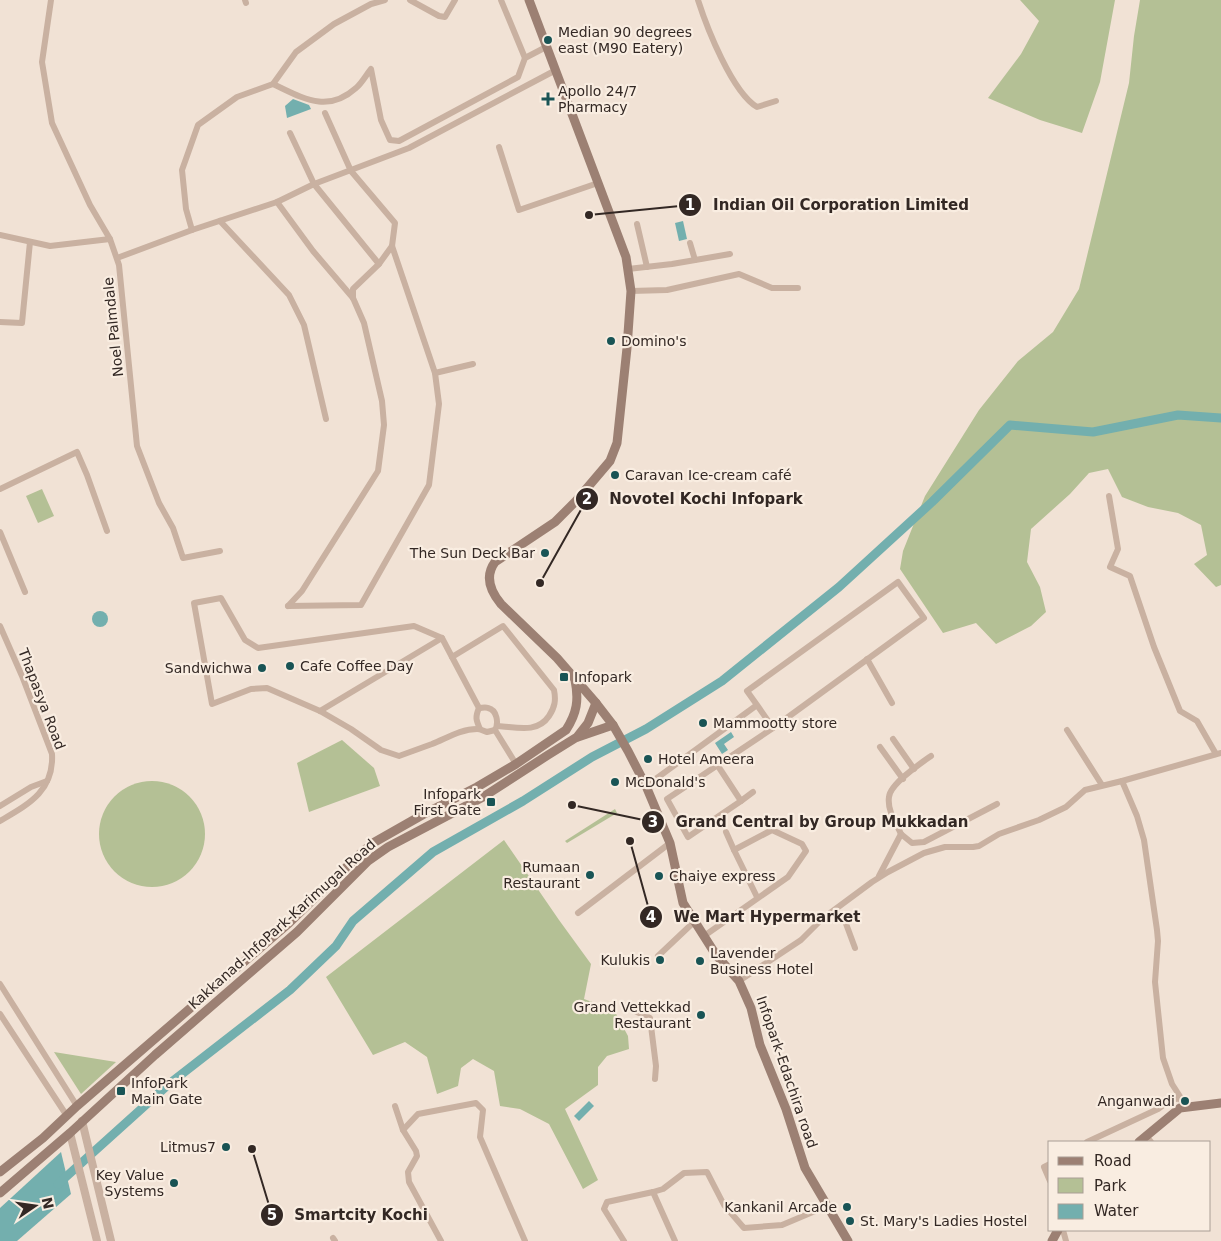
<svg xmlns="http://www.w3.org/2000/svg" width="1221" height="1241" viewBox="0 0 1221 1241" font-family="'DejaVu Sans',sans-serif">
	<style>
		.green { fill: #b4c095 }
		.water { fill: #73afae }
		.lines { fill: none; stroke-linecap: round; stroke-linejoin: round }
		.canal { stroke: #73afae; stroke-width: 9 }
		.minor { stroke: #c9b1a1; stroke-width: 6 }
		.tertiary { stroke: #c9b1a1; stroke-width: 8 }
		.secondary { stroke: #9c8073; stroke-width: 9 }
		.poi-dot { fill: #195455; stroke: #f9ede1; stroke-width: 2 }
		.labels { text-anchor: middle; stroke-width: 4.5; stroke-linejoin: round; paint-order: stroke }
		.poi-label { font-size: 14px; fill: #332824; stroke: #f9ede1; text-anchor: start }
		.street-label { font-size: 14px; fill: #332824; stroke: #f9ede1 }
		.leader { fill: none; stroke: #332824; stroke-width: 2 }
		.callout-dot { fill: #332824; stroke: #f9ede1; stroke-width: 2 }
		.mark-label { font-size: 15px; text-anchor: middle; font-weight: bold; fill: #fff }
		.callout-label { font-size: 15px; text-anchor: middle; font-weight: bold; fill: #332824; stroke: #f9ede1; stroke-width: 4.5; stroke-linejoin: round; paint-order: stroke }
	</style>
	<rect width="100%" height="100%" fill="#f1e2d5"/>
	<g class="green">
		<polygon points="1020,0 1115,0 1100,82 1082,133 1040,120 988,98 1021,54 1039,21"/>
		<polygon points="1140,0 1221,0 1221,585 1216,587 1194,564 1207,555 1201,525 1178,513 1148,507 1122,497 1108,469 1089,473 1070,494 1031,529 1027,562 1040,587 1046,612 1031,626 996,644 976,623 943,633 900,569 903,551 925,496 979,410 1018,361 1053,332 1079,289 1129,83 1134,36"/>
		<polygon points="42,489 54,516 38,523 26,496"/>
		<polygon points="342,740 374,768 380,786 309,812 297,763"/>
		<circle cx="152" cy="834" r="53"/>
		<polygon points="615,809 617,813 567,843 565,841"/>
		<polygon points="504,840 559,920 591,964 584,999 614,1010 628,1036 629,1049 607,1056 598,1067 598,1085 565,1109 598,1180 583,1189 549,1124 520,1109 500,1106 494,1071 473,1059 461,1068 458,1086 437,1094 427,1057 405,1042 373,1055 326,977"/>
		<polygon points="54,1052 116,1062 81,1094"/>
	</g>
	<g class="water">
		<polygon points="293,99 309,105 311,109 287,118 285,106"/>
		<polygon points="683,221 687,239 679,241 675,223"/>
		<circle cx="100" cy="619" r="8"/>
		<polygon points="731,732 734,737 724,744 728,750 722,754 715,743"/>
		<polygon points="589,1101 594,1106 579,1121 574,1116"/>
		<polygon points="61,1152 71,1194 17,1241 0,1241 0,1208"/>
	</g>
	<g class="lines">
		<polyline class="canal" points="58,1184 169,1084 290,990 336,946 353,921 433,852 523,801 592,757 646,729 722,681 839,587 932,502 1010,425 1093,432 1178,415 1221,418"/>
		<g class="minor">
			<polyline points="51,0 42,62 52,123 90,205 110,239 119,265 137,446 159,503 173,528 183,558 220,551"/>
			<polyline points="245,0 246,3"/>
			<polyline points="410,0 439,16 445,17 455,0"/>
			<polyline points="501,0 525,58"/>
			<path d="M698,0C707,28 732,92 757,107L776,101"/>
			<path d="M273,84C303,98 327,114 356,88C362,83 366,75 371,69L381,120L390,140L399,141L518,77L525,58L548,46"/>
			<polyline points="290,133 314,184 379,264"/>
			<polyline points="499,147 519,210 598,183"/>
			<polyline points="277,202 313,251 353,298 364,323 382,401 384,425 378,471 302,591 288,606"/>
			<polyline points="220,221 289,295 304,325 326,419"/>
			<polyline points="637,224 647,267"/>
			<polyline points="192,230 186,209 182,170 198,125 237,97 273,84 296,52 334,24 371,4 385,0"/>
			<polyline points="0,235 50,246 110,239"/>
			<polyline points="690,243 695,260"/>
			<polyline points="117,258 192,230 277,202 314,184 409,148 556,70"/>
			<polyline points="628,269 672,264 730,254"/>
			<polyline points="631,291 667,290 739,274 772,288 798,288"/>
			<polyline points="353,298 353,289 379,264 392,246"/>
			<polyline points="0,322 22,323 30,242"/>
			<polyline points="435,373 473,364"/>
			<polyline points="0,489 77,452 87,475 107,531"/>
			<polyline points="1109,496 1118,549 1110,567 1130,576 1154,647 1180,711 1197,721 1216,754"/>
			<polyline points="0,532 25,592"/>
			<polyline points="288,606 361,605 429,485 439,404 435,373 392,246 395,223 351,171 325,113"/>
			<path d="M0,626L22,676L52,754C54,791 29,804 0,821"/>
			<path d="M452,657L479,708C482,708 485,707 488,708C497,710 499,723 495,730L516,764"/>
			<polyline points="867,659 892,703"/>
			<path d="M479,708C475,717 476,720 480,729"/>
			<polyline points="320,711 442,638"/>
			<path d="M495,730L487,732C483,731 481,729 477,729C461,729 447,738 432,744C421,748 410,752 399,756L381,750L351,729L320,711L267,688L251,689L212,704L194,603L221,598L245,640L258,648L414,626L442,638L452,657L503,626L554,690C556,700 555,707 549,716C537,734 516,727 498,726"/>
			<polyline points="1067,730 1102,785"/>
			<polyline points="893,739 914,769"/>
			<polyline points="880,747 903,779"/>
			<polyline points="718,766 741,801 688,837 667,799 773,728"/>
			<polyline points="1122,781 1221,753"/>
			<polyline points="646,786 757,705 773,728 924,618 898,582 747,691 757,705"/>
			<polyline points="741,801 753,792"/>
			<polyline points="0,806 31,787 47,781"/>
			<polyline points="726,832 734,850"/>
			<path d="M901,834C896,823 887,810 889,797C890,784 921,763 931,756"/>
			<polyline points="879,876 901,834 912,843 924,842 997,804"/>
			<polyline points="834,911 845,921 855,948"/>
			<polyline points="578,913 670,843"/>
			<polyline points="704,936 788,877 806,851 802,844 772,830 734,850 757,897"/>
			<polyline points="658,956 695,921"/>
			<polyline points="739,981 801,940 822,919 872,882 888,872 924,853 945,847 973,847 979,846 999,834 1039,820 1066,807 1085,790 1122,781 1137,816 1144,840 1157,930 1158,941 1155,982 1163,1058 1172,1084 1181,1098"/>
			<polyline points="0,984 77,1106"/>
			<polyline points="628,1008 650,1018 656,1066 655,1079"/>
			<polyline points="0,1014 67,1116"/>
			<polyline points="395,1106 403,1130 416,1151 417,1156 408,1172 409,1182 441,1241"/>
			<polyline points="403,1130 418,1114 476,1103 483,1110 480,1137 525,1241"/>
			<polyline points="1146,1136 1151,1142"/>
			<polyline points="1087,1142 1158,1109 1170,1100 1181,1098 1181,1100"/>
			<polyline points="1050,1164 1044,1167 1050,1181"/>
			<polyline points="653,1192 675,1241"/>
			<polyline points="1063,1230 1066,1241"/>
			<polyline points="333,1238 335,1241"/>
			<polyline points="624,1241 604,1209 607,1202 653,1192 663,1189 684,1173 707,1172 724,1205 744,1228 782,1225 827,1206"/>
		</g>
		<g class="tertiary">
			<polyline points="82,1121 111,1241"/>
			<polyline points="70,1133 97,1241"/>
		</g>
		<g class="secondary">
			<path d="M529,0L626,257L631,291L627,348L617,443L610,461L576,501L555,522L495,562C484,577 491,592 501,604L557,658L596,703L613,725L628,751L646,786L670,843L683,903L716,955L739,981L751,1008L760,1045L786,1109L805,1168L848,1241"/>
			<polyline points="578,737 613,725"/>
			<polyline points="1139,1142 1180,1108 1221,1103"/>
			<path d="M0,1172L43,1138L77,1106L289,923L361,853L373,843L424,814L477,787L516,764L566,730C577,713 579,700 575,680"/>
			<polyline points="0,1193 70,1133 155,1055 297,932 368,861 388,847 483,797 548,755 577,737 588,723 596,703"/>
			<polyline points="1052,1241 1058,1230"/>
		</g>
	</g>
	<g class="poi-dot">
		<circle cx="548" cy="40" r="5"/>
		<path d="M545.5 91.5h5v5h5v5h-5v5h-5v-5h-5v-5h5z"/>
		<circle cx="611" cy="341" r="5"/>
		<circle cx="615" cy="475" r="5"/>
		<circle cx="545" cy="553" r="5"/>
		<circle cx="290" cy="666" r="5"/>
		<circle cx="262" cy="668" r="5"/>
		<rect x="559" y="672" width="10" height="10" rx="2.5"/>
		<circle cx="703" cy="723" r="5"/>
		<circle cx="648" cy="759" r="5"/>
		<circle cx="615" cy="782" r="5"/>
		<rect x="486" y="797" width="10" height="10" rx="2.5"/>
		<circle cx="590" cy="875" r="5"/>
		<circle cx="659" cy="876" r="5"/>
		<circle cx="660" cy="960" r="5"/>
		<circle cx="700" cy="961" r="5"/>
		<circle cx="701" cy="1015" r="5"/>
		<rect x="116" y="1086" width="10" height="10" rx="2.5"/>
		<circle cx="1185" cy="1101" r="5"/>
		<circle cx="226" cy="1147" r="5"/>
		<circle cx="174" cy="1183" r="5"/>
		<circle cx="847" cy="1207" r="5"/>
		<circle cx="850" cy="1221" r="5"/>
	</g>
	<g class="labels">
		<g class="poi-label">
			<text x="558" y="37">Median 90 degrees<tspan x="558" dy="16">east (M90 Eatery)</tspan></text>
			<text x="558" y="96">Apollo 24/7<tspan x="558" dy="16">Pharmacy</tspan></text>
			<text x="621" y="346">Domino's</text>
			<text x="625" y="480">Caravan Ice-cream café</text>
			<text x="535" y="558" text-anchor="end">The Sun Deck Bar</text>
			<text x="300" y="671">Cafe Coffee Day</text>
			<text x="252" y="673" text-anchor="end">Sandwichwa</text>
			<text x="574" y="682">Infopark</text>
			<text x="713" y="728">Mammootty store</text>
			<text x="658" y="764">Hotel Ameera</text>
			<text x="625" y="787">McDonald's</text>
			<text x="481" y="799" text-anchor="end">Infopark<tspan x="481" dy="16">First Gate</tspan></text>
			<text x="580" y="872" text-anchor="end">Rumaan<tspan x="580" dy="16">Restaurant</tspan></text>
			<text x="669" y="881">Chaiye express</text>
			<text x="710" y="958">Lavender<tspan x="710" dy="16">Business Hotel</tspan></text>
			<text x="650" y="965" text-anchor="end">Kulukis</text>
			<text x="691" y="1012" text-anchor="end">Grand Vettekkad<tspan x="691" dy="16">Restaurant</tspan></text>
			<text x="131" y="1088">InfoPark<tspan x="131" dy="16">Main Gate</tspan></text>
			<text x="1175" y="1106" text-anchor="end">Anganwadi</text>
			<text x="216" y="1152" text-anchor="end">Litmus7</text>
			<text x="164" y="1180" text-anchor="end">Key Value<tspan x="164" dy="16">Systems</tspan></text>
			<text x="837" y="1212" text-anchor="end">Kankanil Arcade</text>
			<text x="860" y="1226">St. Mary's Ladies Hostel</text>
		</g>
		<g class="street-label">
			<text transform="translate(113 327) rotate(-96)" y="5">Noel Palmdale</text>
			<text transform="translate(42 699) rotate(69)" y="5">Thapasya Road</text>
			<text transform="translate(282 924) rotate(-42)" y="5">Kakkanad-InfoPark-Karimugal Road</text>
			<text transform="translate(787 1072) rotate(71)" y="5">Infopark-Edachira road</text>
		</g>
	</g>
	<path class="leader" d="M589 215L690 205M540 583L587 499M572 805L653 822M630 841L651 917M252 1149L272 1215"/>
	<g class="callout-dot">
		<circle cx="589" cy="215" r="5"/>
		<circle cx="540" cy="583" r="5"/>
		<circle cx="572" cy="805" r="5"/>
		<circle cx="630" cy="841" r="5"/>
		<circle cx="252" cy="1149" r="5"/>
		<circle cx="690" cy="205" r="12"/>
		<circle cx="587" cy="499" r="12"/>
		<circle cx="653" cy="822" r="12"/>
		<circle cx="651" cy="917" r="12"/>
		<circle cx="272" cy="1215" r="12"/>
	</g>
	<g class="mark-label">
		<text x="690" y="210">1</text>
		<text x="587" y="504">2</text>
		<text x="653" y="827">3</text>
		<text x="651" y="922">4</text>
		<text x="272" y="1220">5</text>
	</g>
	<g class="callout-label">
		<text x="841" y="210">Indian Oil Corporation Limited</text>
		<text x="706" y="504">Novotel Kochi Infopark</text>
		<text x="822" y="827">Grand Central by Group Mukkadan</text>
		<text x="767" y="922">We Mart Hypermarket</text>
		<text x="361" y="1220">Smartcity Kochi</text>
	</g>
	<rect x="1048" y="1141" width="162" height="90" fill="#f9ede1" stroke="#aa9e95"/>
	<rect x="1058" y="1157" width="25" height="8" fill="#9c8073" stroke="#aa9e95"/>
	<text x="1094" y="1166" font-size="15" fill="#332824">Road</text>
	<rect x="1058" y="1178" width="25" height="15" fill="#b4c095" stroke="#aa9e95"/>
	<text x="1094" y="1191" font-size="15" fill="#332824">Park</text>
	<rect x="1058" y="1204" width="25" height="15" fill="#73afae" stroke="#aa9e95"/>
	<text x="1094" y="1216" font-size="15" fill="#332824">Water</text>
	<g transform="translate(35 1206) rotate(77)" stroke="#f9ede1" stroke-width="4" paint-order="stroke">
	<path d="M0-4L9 19L0 12L-9 19Z" fill="#332824"/>
	<text y="-8" font-size="14" font-weight="bold" text-anchor="middle" fill="#332824">N</text>
	</g>
</svg>
